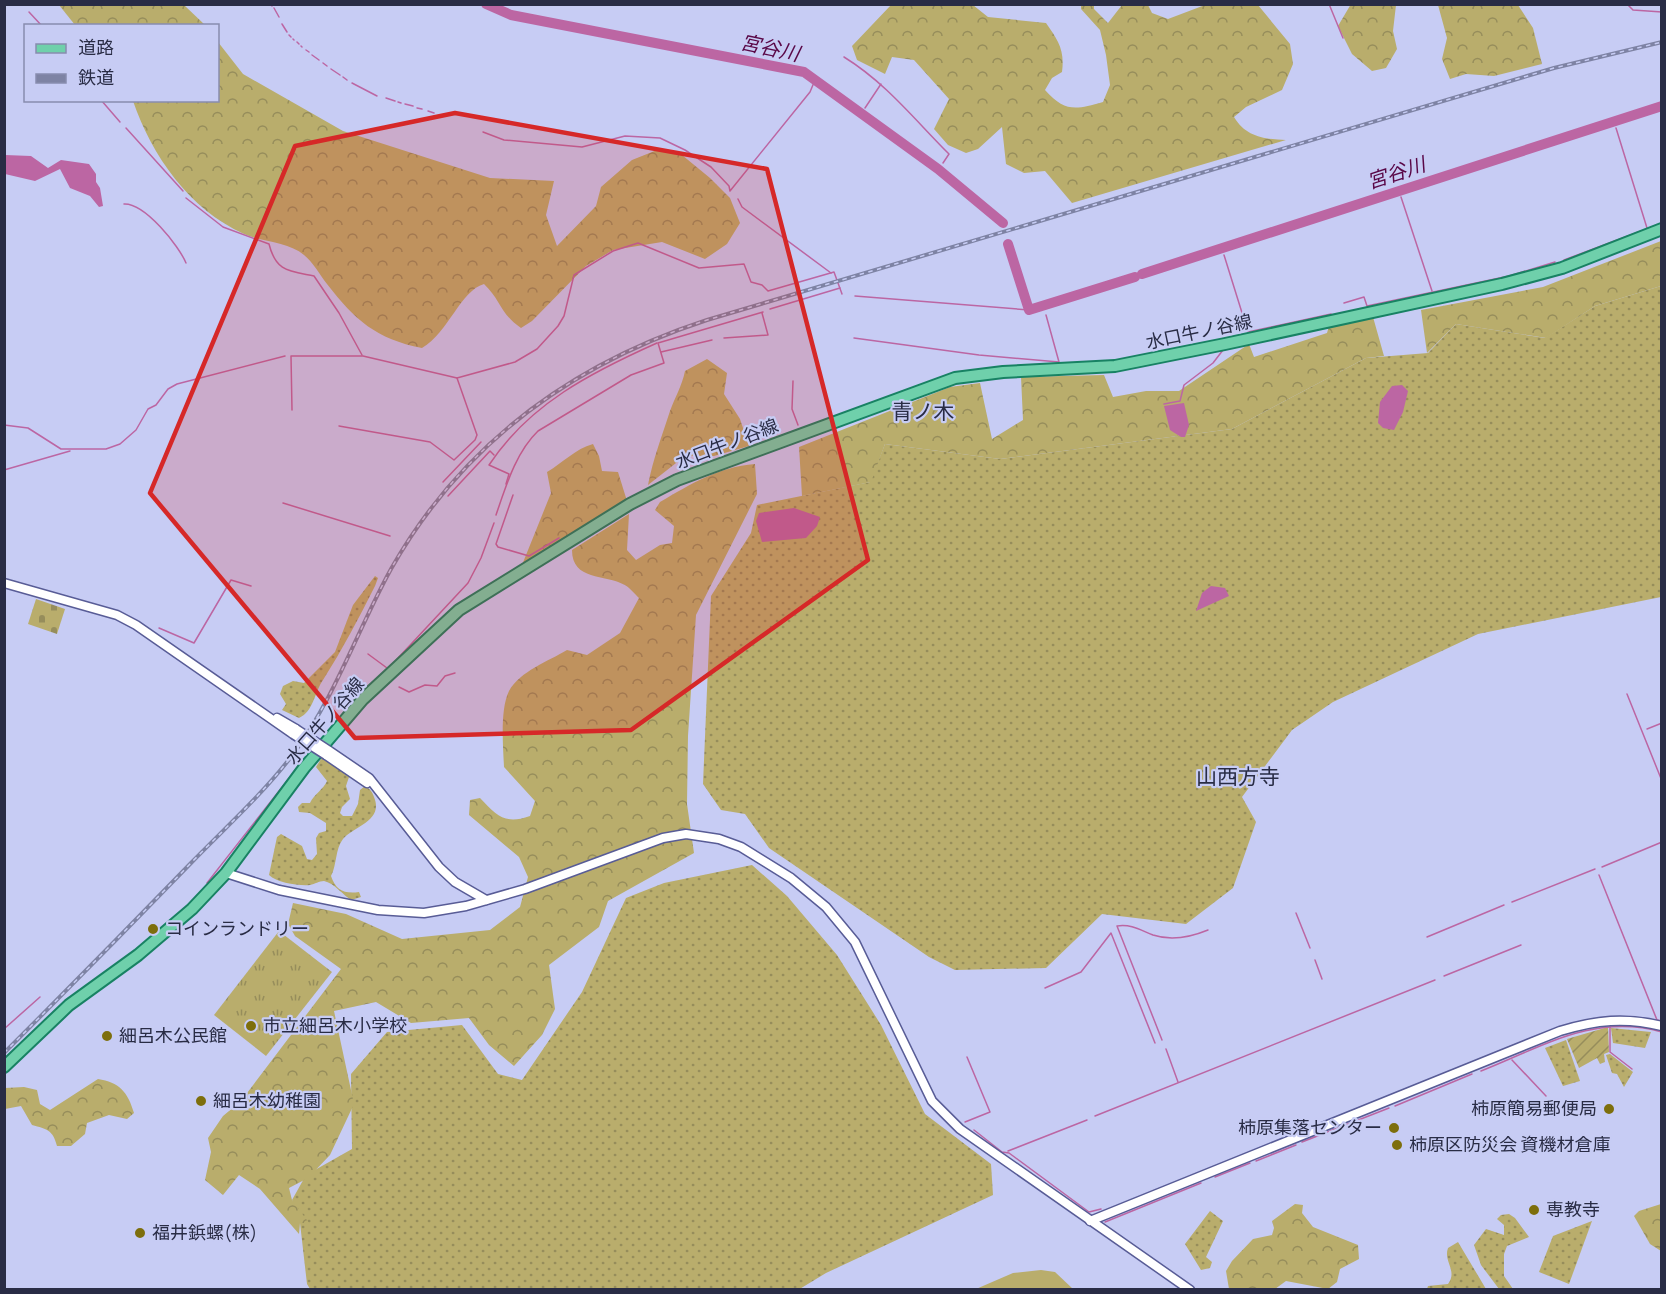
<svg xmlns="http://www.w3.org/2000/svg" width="1666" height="1294" viewBox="0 0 1666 1294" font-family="Manrope,'Noto Sans JP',sans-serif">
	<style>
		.grass { fill: url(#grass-dots) }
		.forest { fill: url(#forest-crowns) }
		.cemetery { fill: url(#cemetery-stones) }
		.park { fill: url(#park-tufts) }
		.garden { fill: url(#garden-furrows) }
		.pitch { fill: #b9ad6c }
		.water { fill: #bc66a3 }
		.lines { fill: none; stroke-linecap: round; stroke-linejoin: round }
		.stream { stroke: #bc66a3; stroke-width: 1.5 }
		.river { stroke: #bc66a3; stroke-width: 10 }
		.minor-casing { stroke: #585c96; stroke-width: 11 }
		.major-casing { stroke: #188263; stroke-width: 14 }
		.minor { stroke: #fff; stroke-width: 8 }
		.major { stroke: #6fd0ab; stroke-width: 10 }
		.rail-casing { stroke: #7e83a4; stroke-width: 4 }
		.rail { stroke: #c7ccf4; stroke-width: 1.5; stroke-dasharray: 4.5; stroke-linecap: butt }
		.minor-bridge-casing { stroke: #585c96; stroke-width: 11; stroke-linecap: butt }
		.minor-bridge { stroke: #fff; stroke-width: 8 }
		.marked { fill: #d62828; fill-opacity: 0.2; stroke: #d62828; stroke-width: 4.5; stroke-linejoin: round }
		.poi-dot { fill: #7d6e0c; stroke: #c7ccf4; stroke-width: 2 }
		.labels { text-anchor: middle; stroke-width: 4.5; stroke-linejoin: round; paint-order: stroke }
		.street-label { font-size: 18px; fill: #292c45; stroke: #c7ccf4 }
		.poi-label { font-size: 18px; fill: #292c45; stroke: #c7ccf4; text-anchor: start }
		.water-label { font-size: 20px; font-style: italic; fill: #590747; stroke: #c7ccf4 }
		.quarter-label { font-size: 21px; fill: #292c45; stroke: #c7ccf4 }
	</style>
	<defs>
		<pattern id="grass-dots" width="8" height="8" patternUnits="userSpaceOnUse" patternTransform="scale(1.5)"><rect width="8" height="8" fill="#b9ad6c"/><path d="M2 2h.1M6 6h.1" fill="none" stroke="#968d5b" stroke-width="1.8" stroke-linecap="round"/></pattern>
		<pattern id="forest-crowns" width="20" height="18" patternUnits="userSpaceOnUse" patternTransform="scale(1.5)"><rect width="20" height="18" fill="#b9ad6c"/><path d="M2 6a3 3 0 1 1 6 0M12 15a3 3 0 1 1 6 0" fill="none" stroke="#968d5b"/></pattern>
		<pattern id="cemetery-stones" width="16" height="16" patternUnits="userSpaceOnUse" patternTransform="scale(1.5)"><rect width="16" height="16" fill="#b9ad6c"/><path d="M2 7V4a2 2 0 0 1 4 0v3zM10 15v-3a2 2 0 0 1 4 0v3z" fill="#968d5b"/></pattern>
		<pattern id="park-tufts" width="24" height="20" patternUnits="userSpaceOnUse" patternTransform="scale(1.5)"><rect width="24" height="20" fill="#b9ad6c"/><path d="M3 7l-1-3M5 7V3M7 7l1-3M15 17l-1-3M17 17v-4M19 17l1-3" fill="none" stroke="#968d5b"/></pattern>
		<pattern id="garden-furrows" width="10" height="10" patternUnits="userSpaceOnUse" patternTransform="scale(1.5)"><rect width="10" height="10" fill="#b9ad6c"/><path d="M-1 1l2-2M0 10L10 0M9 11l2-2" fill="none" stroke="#968d5b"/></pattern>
	</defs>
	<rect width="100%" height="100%" fill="#c7ccf4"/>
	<g class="grass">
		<polygon points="1661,286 1661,597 1478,634 1333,702 1292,730 1242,797 1256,822 1233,888 1186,924 1102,914 1046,968 955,970 929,957 769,848 745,814 721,810 703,784 711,596 751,533 757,505 870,482 885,444 1000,459 1232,429 1366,358 1428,353 1456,324 1545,338 1595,306"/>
		<path d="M375,576L378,578L375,586C359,618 342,650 323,680C314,693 314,711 299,718L282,710L286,704L280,694L283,686L293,681L304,683L335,652L353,605Z"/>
		<path d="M321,759L331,760L350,774L346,786L350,799L342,807L340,813L343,816H352L358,804L360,790L365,786C370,789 372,791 374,797C384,821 354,826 343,839C335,849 337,865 331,876C336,891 345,894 359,892L361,897L351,900C343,895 334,883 324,881C319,881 315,884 310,885C299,886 277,883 269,875L277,837L281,834L302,846L307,859L312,860L317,854L316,838L319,833L326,831V823L310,813L299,812L298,807L302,803H310C314,794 324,789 327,781L316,767Z"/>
		<polygon points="752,865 787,896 837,955 881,1025 925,1114 991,1164 993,1195 826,1273 798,1290 310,1289 307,1284 300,1223 292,1200 306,1175 352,1149 351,1074 387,1032 462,1025 498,1074 522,1080 582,992 626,898 664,883"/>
		<polygon points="1611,1028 1651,1032 1645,1048 1613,1043"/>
		<polygon points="1566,1040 1580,1081 1563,1086 1545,1048"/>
		<polygon points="1610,1054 1633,1072 1624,1087 1617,1074 1612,1073 1606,1055"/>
		<polygon points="1210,1211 1223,1221 1206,1257 1212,1262 1210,1268 1201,1270 1185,1244"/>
		<polygon points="1509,1214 1515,1218 1529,1237 1507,1246 1504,1254 1504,1276 1513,1289 1499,1289 1481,1265 1474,1245 1486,1229 1504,1235 1504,1225 1497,1219 1501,1215"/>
		<polygon points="1592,1221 1569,1284 1539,1272 1553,1236"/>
		<path d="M1458,1242L1486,1289H1427L1428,1286L1448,1284C1458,1271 1443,1261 1448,1248Z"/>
	</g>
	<g class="forest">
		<polygon points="1351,4 1396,5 1393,31 1397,49 1386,68 1372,71 1352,54 1338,26"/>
		<polygon points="59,5 184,5 205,25 75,25"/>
		<path d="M891,5H973L988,17L1046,23C1058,40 1065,50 1062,72L1052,78L1045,90C1065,112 1075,110 1103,102L1110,85L1106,55L1100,30L1081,9V5H1094V9L1108,23L1122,5H1148L1152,13L1168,19L1205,5H1258L1290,44L1293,64L1282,90L1246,107L1234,117C1246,137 1264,139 1286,140L1072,203L1045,171L1024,173L1006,164L1002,127L978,149L966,153L948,145L934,129L949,99L914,60L892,57L885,74L857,60L852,46Z"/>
		<polygon points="1438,5 1518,5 1533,28 1542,64 1494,76 1466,74 1450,79 1442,59 1447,38"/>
		<path d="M218,42L243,74L343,131L490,178L554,181L546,215L557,246L596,206L601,187L632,160L657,150L682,155L710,178L730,198L740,223L727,244L705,259L662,242L613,250L586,266L532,321L521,328C500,314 501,300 484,284C460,291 449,332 422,348C376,339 355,320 327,284C320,275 313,262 304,255C289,242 262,242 244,234C189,209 152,156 133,101L218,100Z"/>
		<polygon points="1661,241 1661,286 1595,306 1546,338 1456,324 1427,353 1421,310 1543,287"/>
		<polygon points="1373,317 1384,356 1366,358 1232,429 1000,459 885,444 871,482 802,496 799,447 950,387 980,383 992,439 1023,420 1021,377 1104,375 1113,397 1146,391 1179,391 1249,344 1254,357 1327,333 1329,326"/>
		<path d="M707,359L727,373L724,394L740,419L749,446L714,456H685L648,485C653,459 662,436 670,411C675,397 682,386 685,371Z"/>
		<path d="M593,444L599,456L602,471L618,472L627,501L522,565L551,493L547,472C564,462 575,449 593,444Z"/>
		<path d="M755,464L757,494L696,615L688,736L687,804L694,853L608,901L599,927L549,965L555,1009L542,1035L514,1066L489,1045L469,1018L411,1023L376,1002L334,1011L354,1104L330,1155L308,1178L289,1188L292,1200L309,1223H300L299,1234L260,1189L239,1175L223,1195L205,1180L211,1152L208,1138L223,1116L241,1101L341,969L295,936L288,924L293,903L346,914L402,939L490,930L520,907L528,877L519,857L469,815L470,800L480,798C497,816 505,825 530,816L535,801L504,767C503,746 500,709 509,691C520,671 549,661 567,650L587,655L620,633L639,598C635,594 630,588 625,585C605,574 572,581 572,550L629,514L627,550L636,560L660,545L672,543L674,526L655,510L660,502C691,484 718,467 755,464Z"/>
		<path d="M98,1079C119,1082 128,1092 134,1113L127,1119L109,1115L87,1123L85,1134L71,1146H57C53,1130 47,1129 32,1125L21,1106L5,1109V1088L24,1087L37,1090L40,1104L50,1110Z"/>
		<polygon points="1295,1204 1303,1205 1302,1213 1313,1227 1358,1245 1359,1259 1340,1269 1337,1282 1328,1289 1286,1281 1275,1289 1229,1289 1226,1271 1232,1261 1253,1239 1272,1235 1274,1228 1272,1221"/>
		<polygon points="1661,1204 1661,1251 1650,1244 1634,1216 1639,1211"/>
	</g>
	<polygon class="cemetery" points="36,599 65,609 57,634 28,624"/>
	<polygon class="park" points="279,931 332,972 266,1056 214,1015"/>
	<polygon class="garden" points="1608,1027 1609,1052 1604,1054 1605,1062 1600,1064 1597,1058 1579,1068 1567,1039"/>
	<polygon class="pitch" points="1041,1270 1055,1272 1073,1289 976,1289 1013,1273"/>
	<g class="water">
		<polygon points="5,155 31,156 48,168 61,160 89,164 96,174 96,182 100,188 103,206 99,207 90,196 70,188 60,169 35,181 5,174"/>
		<polygon points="1402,385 1408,391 1403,412 1394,430 1383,428 1378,423 1380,402 1392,386"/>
		<polygon points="1184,403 1189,425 1185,437 1181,437 1170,430 1164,406"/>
		<polygon points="794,508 820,517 817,526 806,538 762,542 756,521 759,513"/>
		<polygon points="1211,586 1225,588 1229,596 1196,611 1202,593"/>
	</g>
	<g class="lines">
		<g class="stream">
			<polyline points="270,4 272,6"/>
			<polyline points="1329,4 1343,38"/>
			<polyline points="1627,4 1633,10 1662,12"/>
			<polyline points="274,8 279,17"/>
			<polyline points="29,12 42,26"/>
			<polyline points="282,24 287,32"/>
			<polyline points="289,35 291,37"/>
			<polyline points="293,39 294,40"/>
			<polyline points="297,42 299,44"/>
			<polyline points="301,46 302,47"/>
			<polyline points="306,50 309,52"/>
			<polyline points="312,55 319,60"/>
			<path d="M844,57C886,83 914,119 949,154L943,163"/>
			<polyline points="323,63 327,66"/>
			<polyline points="331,69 340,75"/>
			<polyline points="343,77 347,80"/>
			<polyline points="352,83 377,96"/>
			<polyline points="386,98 395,101"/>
			<polyline points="101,100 120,122"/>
			<polyline points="398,102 401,103"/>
			<polyline points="405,104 413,106"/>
			<polyline points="417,108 422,109"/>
			<polyline points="865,108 881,84"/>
			<polyline points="428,111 434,113"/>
			<polyline points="126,128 183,191"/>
			<polyline points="1616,128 1647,228"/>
			<polyline points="483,132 504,140 582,147 625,136 660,138 685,150 711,167 729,186 730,191 810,92 815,80"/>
			<polyline points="1401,197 1432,291"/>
			<path d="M186,198L223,227L269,244C276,272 289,271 314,276L339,313L362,355"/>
			<polyline points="738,199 742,207 831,273"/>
			<path d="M124,204C145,203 179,246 186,263"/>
			<polyline points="1649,229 1662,223"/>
			<polyline points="1224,255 1248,332 1331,314"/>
			<polyline points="1564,260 1641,231"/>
			<polyline points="855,296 1029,310"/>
			<polyline points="1344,303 1364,297 1367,306 1509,276 1555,262"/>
			<polyline points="770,309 840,288"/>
			<polyline points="724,338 768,335 762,313"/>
			<polyline points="854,338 979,355 1059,362 1046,315"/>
			<polyline points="661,352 712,340"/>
			<polyline points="793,381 792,409 798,425"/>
			<polyline points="1164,404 1180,401 1184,385 1213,363 1223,350"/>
			<polyline points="292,410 291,356 363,356 457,378 515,362 537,349 558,326 564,316 574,275 613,251 638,243 699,268 744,264 751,282 762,285 768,291 834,272 842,294"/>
			<polyline points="4,425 28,428 61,449 106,449 120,444 136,430 148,409 156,405 168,389 177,384 285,356"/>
			<polyline points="339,426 430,442 454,460 475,440 477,435 457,378"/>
			<polyline points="4,470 70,451"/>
			<polyline points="443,482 481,442"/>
			<path d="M506,484L509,474L489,465C529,404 592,372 657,343"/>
			<polyline points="513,495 496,544 498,547 529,556 559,538"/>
			<polyline points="448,496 490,451 494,455"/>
			<polyline points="283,503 390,536"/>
			<path d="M496,515C506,486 516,452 538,431L631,375L664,363L658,343L763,312"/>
			<polyline points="159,628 194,643 231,580 251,586"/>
			<polyline points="368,654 387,668"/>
			<polyline points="385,672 468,583 481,558 494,523"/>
			<polyline points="399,687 409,692 425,685 437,686 445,676 455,673"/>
			<polyline points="1627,694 1662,781"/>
			<polyline points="1647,729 1662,723"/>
			<polyline points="1602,867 1662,842"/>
			<polyline points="1599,875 1657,1020 1662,1021"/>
			<polyline points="207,883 297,768"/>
			<polyline points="1512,902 1595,869"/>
			<polyline points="1296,913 1310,948"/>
			<polyline points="1427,937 1504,905"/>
			<polyline points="1315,960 1322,979"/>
			<polyline points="1444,976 1521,945"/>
			<polyline points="1045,988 1081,972 1111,933 1155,1043"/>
			<polyline points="1610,1027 1610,1052 1632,1069"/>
			<polyline points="4,1029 40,997"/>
			<path d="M1162,1040L1117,926C1132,924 1140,930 1153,935C1171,941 1191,937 1208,930"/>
			<polyline points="1166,1049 1178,1082"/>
			<polyline points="1512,1060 1546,1096"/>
			<path d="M1481,1071C1542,1047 1594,1013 1662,1032"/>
			<polyline points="1395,1106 1472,1074"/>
			<polyline points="1095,1116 1435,980"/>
			<polyline points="965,1122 990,1112 967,1057"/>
			<polyline points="974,1130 1002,1152 1009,1153 1089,1212 1101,1209"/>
			<polyline points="1302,1142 1389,1108"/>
			<polyline points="1008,1151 1087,1120"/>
			<polyline points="1256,1161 1296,1145"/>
			<polyline points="1215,1177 1250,1163"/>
			<polyline points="1105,1222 1201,1183"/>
		</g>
		<g class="river">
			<polyline points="486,4 511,15 804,72 938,169 1003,223"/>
			<polyline points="1008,244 1029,310 1135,277"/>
			<polyline points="1142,274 1662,106"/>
		</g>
		<defs>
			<g id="minor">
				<polyline points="4,583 117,615 136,625 293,734"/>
				<polyline points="277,718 296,729"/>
				<polyline points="328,750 369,778 439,867 455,882 486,900"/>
				<polyline points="326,755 367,783"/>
				<polyline points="226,873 279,890 378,910 424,913 466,906 525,889 663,838 686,834 719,839 741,847 791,878 826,907 855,942 932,1101 960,1129 1190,1290"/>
				<path d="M1090,1221L1560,1031C1596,1020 1625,1017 1662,1026"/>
			</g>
			<polyline id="major" points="4,1067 69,1005 138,955 192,909 226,873 304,768 363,699 459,610 630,504 677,480 955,378 1003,372 1115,366 1225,344 1502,284 1562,268 1662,229"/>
		</defs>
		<use href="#minor" class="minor-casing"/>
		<use href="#major" class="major-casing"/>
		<use href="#minor" class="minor"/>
		<use href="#major" class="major"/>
		<defs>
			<path id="rail" d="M4,1053C67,990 129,927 191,863C226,827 264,793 294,753C335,697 358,629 391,569C462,444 572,364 707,320L1554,68L1662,42"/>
		</defs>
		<use href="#rail" class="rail-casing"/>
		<use href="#rail" class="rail"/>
		<defs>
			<g id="minor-bridge">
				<polyline points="296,729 328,750"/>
				<polyline points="293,734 326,755"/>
			</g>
		</defs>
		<use href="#minor-bridge" class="minor-bridge-casing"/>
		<use href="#minor-bridge" class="minor-bridge"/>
	</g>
	<path class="marked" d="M455,113L767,169L868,560L631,730L355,738L150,493L295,146Z"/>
	<g class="poi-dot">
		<circle cx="153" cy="929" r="6"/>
		<circle cx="251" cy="1026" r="6"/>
		<circle cx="107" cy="1036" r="6"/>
		<circle cx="201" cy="1101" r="6"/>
		<circle cx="1609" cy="1109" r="6"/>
		<circle cx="1394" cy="1128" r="6"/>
		<circle cx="1397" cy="1145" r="6"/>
		<circle cx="1534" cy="1210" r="6"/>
		<circle cx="140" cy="1233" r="6"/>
	</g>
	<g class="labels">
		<g class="street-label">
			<text transform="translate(1199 332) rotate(-12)" y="6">水口牛ノ谷線</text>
			<text transform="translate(727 444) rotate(-21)" y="6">水口牛ノ谷線</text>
			<text transform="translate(325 721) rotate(-49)" y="6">水口牛ノ谷線</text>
		</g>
		<g class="poi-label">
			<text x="165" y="935">コインランドリー</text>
			<text x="263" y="1032">市立細呂木小学校</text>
			<text x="119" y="1042">細呂木公民館</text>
			<text x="213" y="1107">細呂木幼稚園</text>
			<text x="1597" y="1115" text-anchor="end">柿原簡易郵便局</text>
			<text x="1382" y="1134" text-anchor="end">柿原集落センター</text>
			<text x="1409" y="1151">柿原区防災会 資機材倉庫</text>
			<text x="1546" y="1216">専教寺</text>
			<text x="152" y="1239">福井鋲螺(株)</text>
		</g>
		<g class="water-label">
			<text transform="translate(770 48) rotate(12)" y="7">宮谷川</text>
			<text transform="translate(1396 173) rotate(-18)" y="7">宮谷川</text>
		</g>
		<g class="quarter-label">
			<text x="923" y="419">青ノ木</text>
			<text x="1238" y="784">山西方寺</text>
		</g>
	</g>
	<rect width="1666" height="1294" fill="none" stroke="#292c45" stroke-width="12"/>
	<rect x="24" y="24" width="195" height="78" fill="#c7ccf4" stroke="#888cae" stroke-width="1.5"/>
	<rect x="36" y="44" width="30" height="9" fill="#6fd0ab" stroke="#888cae" stroke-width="1.5"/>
	<text x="78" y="54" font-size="18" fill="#292c45">道路</text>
	<rect x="36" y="74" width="30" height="9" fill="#7e83a4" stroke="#888cae" stroke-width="1.5"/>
	<text x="78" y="84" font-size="18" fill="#292c45">鉄道</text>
</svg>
